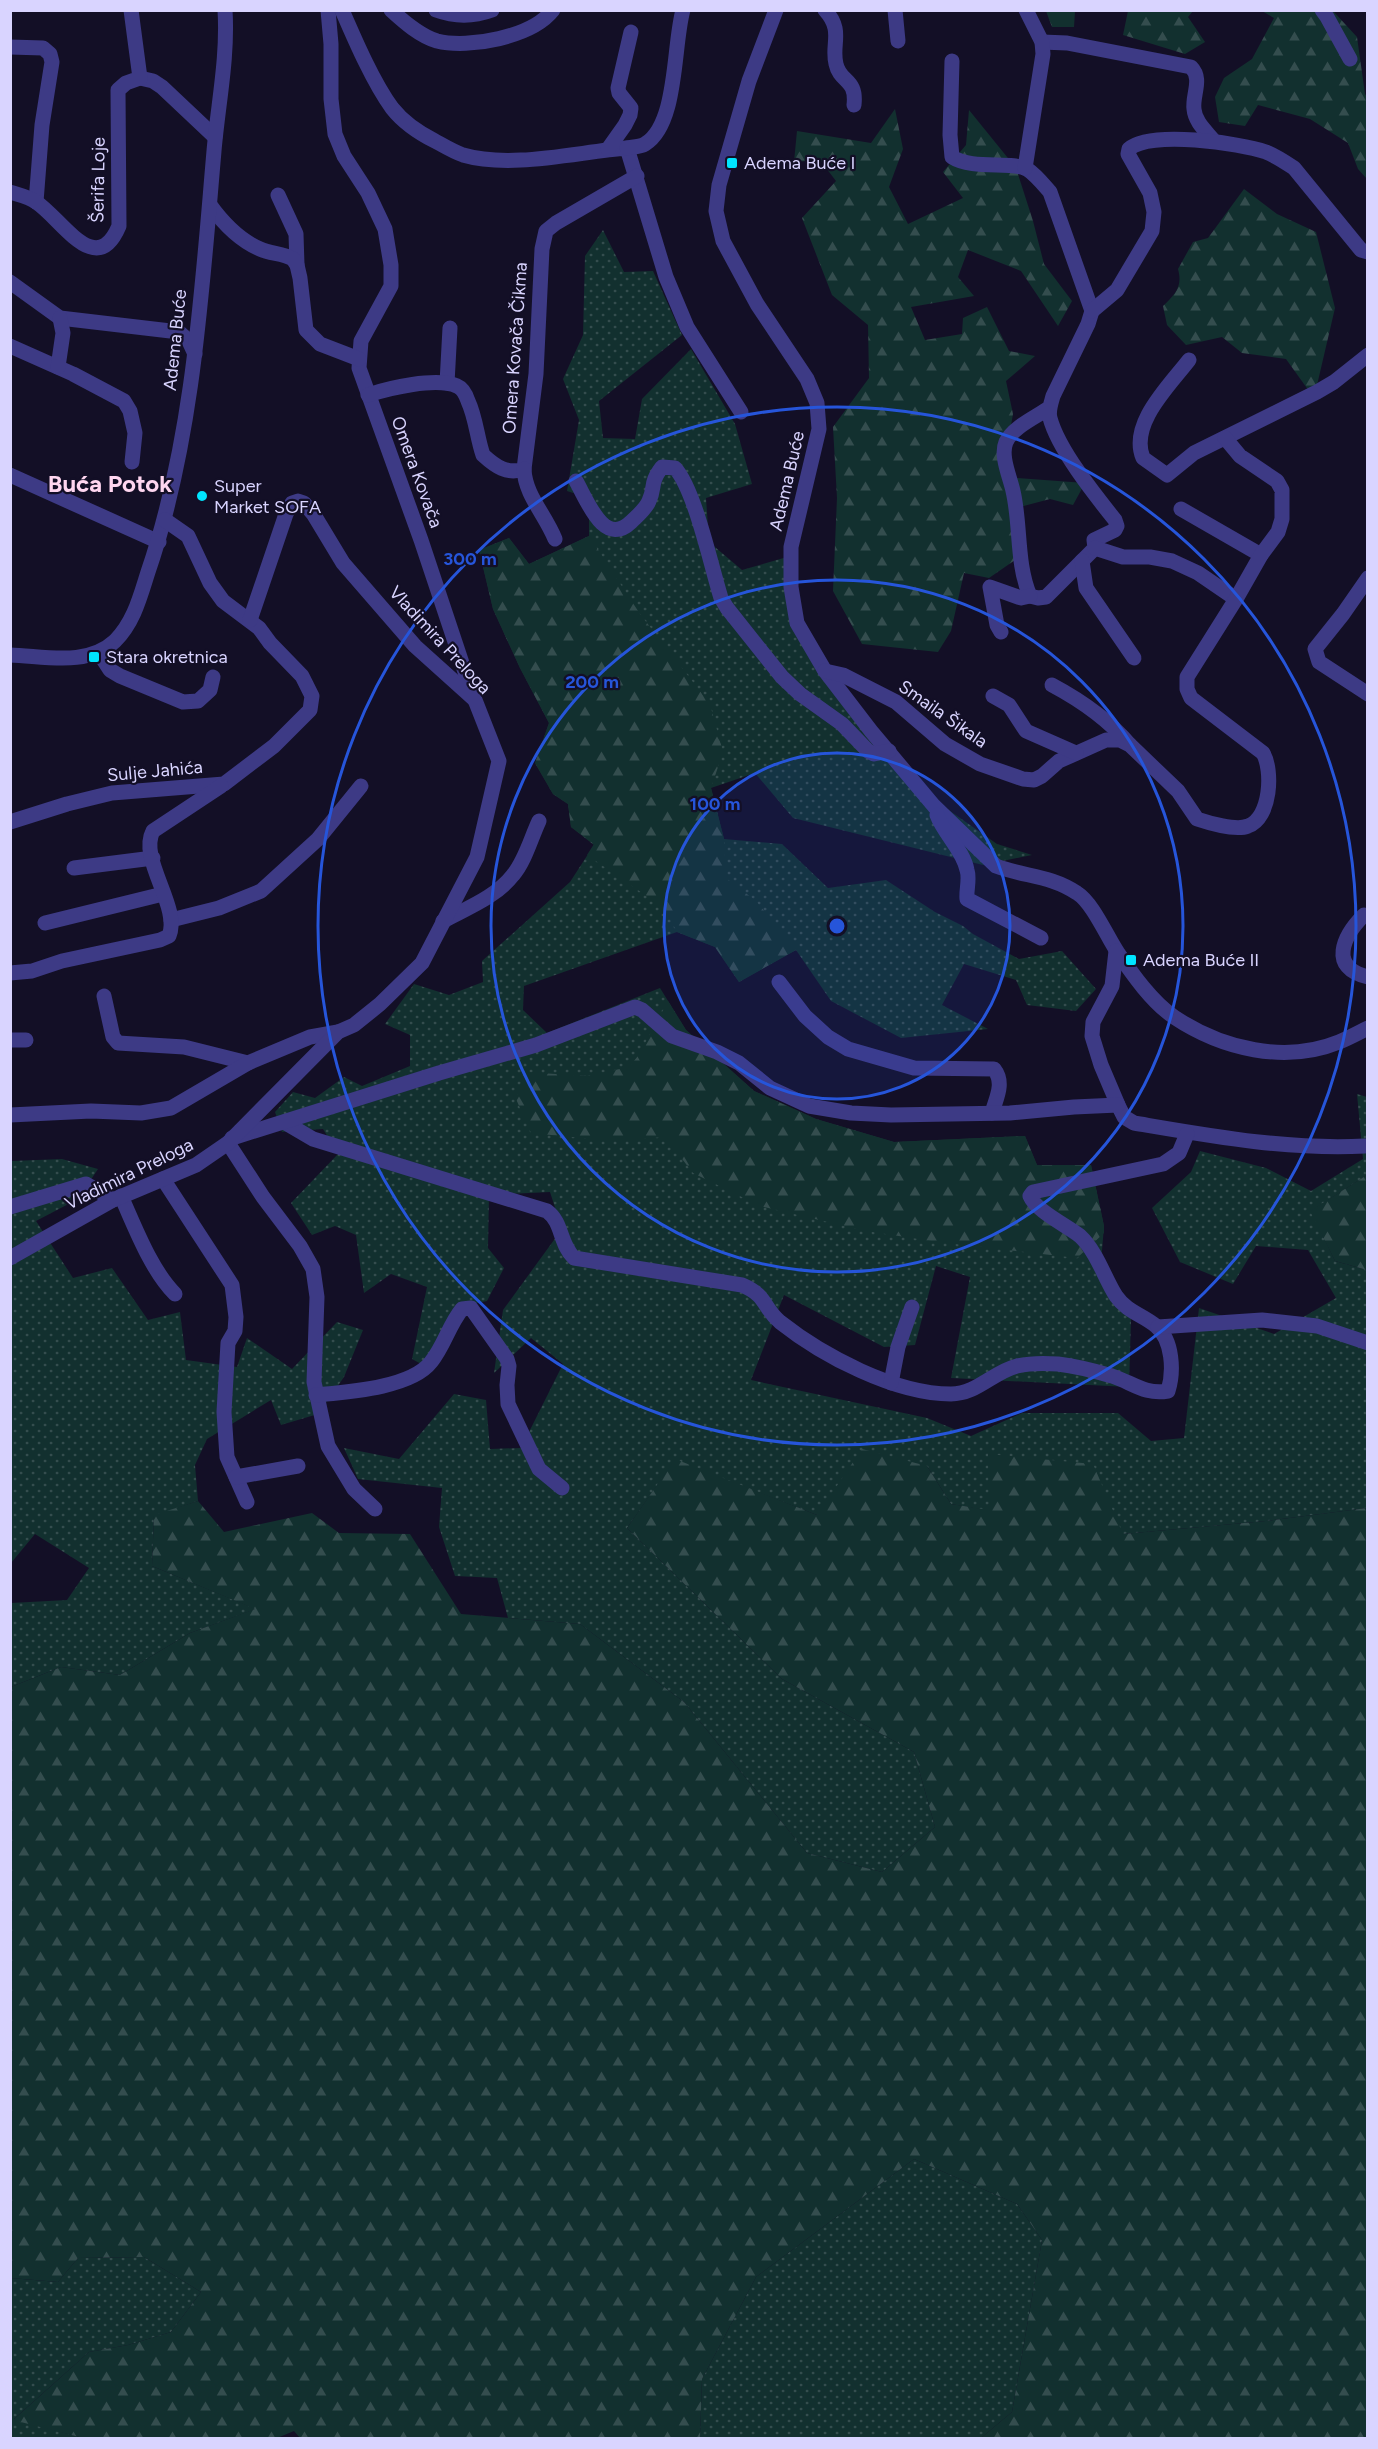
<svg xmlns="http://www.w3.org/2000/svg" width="1378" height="2449" viewBox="0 0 1378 2449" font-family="Figtree,sans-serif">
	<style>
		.grass { fill: url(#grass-dots) }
		.forest { fill: url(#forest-firs) }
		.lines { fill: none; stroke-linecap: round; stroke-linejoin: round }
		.minor { stroke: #3d3a85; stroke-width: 15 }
		.ring { fill: none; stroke: #2655da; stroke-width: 3 }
		.poi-dot { fill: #00e5ff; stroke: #130f26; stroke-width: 2 }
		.labels { text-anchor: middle; stroke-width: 4.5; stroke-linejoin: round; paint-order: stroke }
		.poi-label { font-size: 18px; fill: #d9d4ff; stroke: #130f26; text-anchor: start }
		.street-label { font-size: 18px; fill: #d9d4ff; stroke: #130f26 }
		.district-label { font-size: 24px; font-weight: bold; fill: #ffd6f0; stroke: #130f26 }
		.centre { fill: #2655da; stroke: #130f26; stroke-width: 3 }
		.ring-label { font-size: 18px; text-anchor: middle; font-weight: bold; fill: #2655da; stroke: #130f26; stroke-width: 4.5; stroke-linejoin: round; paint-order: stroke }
	</style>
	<defs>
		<pattern id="grass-dots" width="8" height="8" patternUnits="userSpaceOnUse" patternTransform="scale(1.5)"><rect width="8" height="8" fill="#12302f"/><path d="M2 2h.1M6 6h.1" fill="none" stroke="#344d4e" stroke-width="1.8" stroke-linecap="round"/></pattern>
		<pattern id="forest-firs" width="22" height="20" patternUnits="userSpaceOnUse" patternTransform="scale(1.5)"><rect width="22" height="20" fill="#12302f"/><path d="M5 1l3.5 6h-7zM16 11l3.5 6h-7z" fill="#344d4e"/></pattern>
	</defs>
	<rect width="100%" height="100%" fill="#130f26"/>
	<g class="grass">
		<polygon points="603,230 624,272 653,271 682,335 599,401 603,438 635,439 642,399 691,349 735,424 752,484 706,498 709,542 742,570 787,557 787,597 899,775 997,844 1032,855 983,865 793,818 755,773 711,788 724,839 782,844 828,888 886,880 935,912 963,926 973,934 1019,959 1062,951 1096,989 1076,1011 1027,1005 1016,980 964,964 942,1005 988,1029 901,1038 831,1001 796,950 739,982 715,947 677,932 524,986 523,1010 547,1033 660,988 686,1030 754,1091 816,1119 894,1142 1025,1136 1037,1165 1091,1165 1104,1226 1100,1275 1131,1319 1129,1387 951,1378 970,1277 936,1266 915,1345 884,1347 784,1295 751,1380 927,1418 971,1436 1022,1413 1118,1413 1151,1441 1184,1438 1199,1308 1274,1334 1336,1298 1308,1250 1256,1246 1233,1284 1180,1262 1152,1208 1191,1172 1200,1151 1266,1168 1311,1191 1363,1159 1357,1094 1367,1097 1367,1175 1311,1211 1335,1261 1367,1270 1367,1508 1266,1521 1123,1534 951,1504 927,1466 817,1515 675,1460 627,1528 782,1679 914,1752 935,1827 882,1872 807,1853 684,1702 580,1624 508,1618 497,1578 455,1576 439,1527 442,1488 358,1479 344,1448 399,1459 454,1394 486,1400 490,1449 521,1448 563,1364 531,1338 494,1373 503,1310 562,1229 550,1192 489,1195 488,1248 504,1268 487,1301 456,1307 423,1365 412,1359 427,1287 391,1274 364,1293 356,1235 335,1226 312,1235 291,1203 338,1154 323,1129 282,1132 275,1112 293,1092 315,1098 344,1077 362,1086 410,1066 410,1035 385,1024 414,984 449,995 483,982 482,961 570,882 594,845 571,827 568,804 553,794 535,763 549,723 520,668 493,609 479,550 509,538 529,564 589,536 589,498 567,491 579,420 563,379 583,335 585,256"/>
		<polygon points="62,1159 98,1169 78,1199 36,1221 73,1278 112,1268 148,1320 180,1312 186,1360 237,1367 247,1338 292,1369 337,1322 363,1330 344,1377 318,1414 281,1425 271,1400 207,1439 195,1465 198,1501 154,1516 152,1566 256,1609 190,1633 120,1675 61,1667 11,1687 11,1603 67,1600 89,1568 35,1534 11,1563 11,1161"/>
		<polygon points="914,2159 1017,2204 1042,2240 1012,2412 981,2438 700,2438 702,2379 756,2277"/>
		<polygon points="144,2257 201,2292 171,2332 128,2345 89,2352 14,2419 83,2438 11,2438 10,2278 58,2282 78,2258"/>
	</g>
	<g class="forest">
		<polygon points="1046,11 1075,11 1074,27 1052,27"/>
		<polygon points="1128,11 1193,11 1188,17 1205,42 1185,54 1123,35"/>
		<polygon points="1262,11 1333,11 1357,37 1365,94 1367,97 1367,179 1358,169 1348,143 1310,119 1258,105 1245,126 1219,122 1215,97 1224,78 1252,59 1274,18"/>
		<polygon points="895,109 903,149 889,187 908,224 963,198 943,172 966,145 969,110 1016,168 1033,221 1044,264 1072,301 1058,326 1021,271 968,250 958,277 974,296 911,307 925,340 962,334 963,318 987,307 1009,351 1035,356 1006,381 1013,414 1006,453 1017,478 1085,483 1073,505 1050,499 1016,508 1024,554 989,578 964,573 951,631 938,652 862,644 833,591 837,498 833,427 869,378 868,325 832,295 802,218 836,181 820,160 794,162 797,131 871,143"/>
		<path d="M1244,189L1277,214L1316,232L1335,308L1314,398L1286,359L1242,353L1222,337L1186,345L1167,325L1163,306C1175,294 1183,287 1178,269L1193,242L1208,238Z"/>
		<polygon points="589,536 640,614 710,704 723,752 711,788 724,839 726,878 756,901 796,950 739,982 715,947 677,932 664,908 587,855 594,844 571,827 568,804 553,794 535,763 549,723 520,668 493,609 479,550 509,538 529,564"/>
		<polygon points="668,1001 686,1030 754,1091 816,1119 894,1142 1025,1136 1037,1165 1091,1165 1104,1226 1104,1233 1077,1258 938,1242 866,1231 760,1206 693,1173 665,1137 612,1141 531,1133 516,1099 524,1072 587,1076 629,1067 638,1056"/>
		<polygon points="1367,1175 1367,1270 1335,1261 1310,1211"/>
		<polygon points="862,1449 927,1466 951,1504 989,1510 988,1454 1093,1464 1123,1534 1266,1521 1367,1508 1367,2438 981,2438 1012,2412 1042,2240 1017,2204 914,2159 756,2277 702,2379 700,2438 300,2438 294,2431 277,2438 83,2438 13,2420 89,2352 128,2345 171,2332 201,2292 144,2257 78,2258 58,2282 11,2278 11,1687 61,1667 120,1675 190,1633 255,1609 152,1566 154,1515 198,1501 224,1532 312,1513 339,1533 410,1534 461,1614 580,1624 684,1702 807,1853 882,1872 935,1827 914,1752 782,1679 627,1528 675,1459 817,1515"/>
	</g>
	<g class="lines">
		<g class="minor">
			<polyline points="328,10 331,44 331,99 335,134 344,156 368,193 385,229 391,265 391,286 361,341 359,368 421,540 474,699"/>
			<path d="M342,10C355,40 373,82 392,108C403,122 419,133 435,141C444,146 454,152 463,155C511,169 577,152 627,148L666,277L687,327L741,412"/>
			<path d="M391,10C404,22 420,36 437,41C469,49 532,37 553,10"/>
			<path d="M436,10C455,17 473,17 492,10"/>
			<path d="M776,10L749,81L719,185L716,211L723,241L757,304L807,379L817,403L819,429L791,547V587L797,623L825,671L871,731L934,806L996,866C1025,877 1050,875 1077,893C1093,903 1107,937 1118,953C1133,975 1152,1002 1174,1017C1222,1049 1285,1064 1339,1042C1349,1038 1358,1033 1368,1028"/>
			<path d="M825,10C844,31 831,44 836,64C840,83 857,78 854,105"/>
			<polyline points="895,10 898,41"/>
			<polyline points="1322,10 1327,17 1350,59"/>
			<path d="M1042,42L1067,43L1191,67C1203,79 1192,95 1194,109C1195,122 1206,131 1214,141"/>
			<polyline points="10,47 43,48 50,54 52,62 42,125 36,202"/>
			<path d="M952,61L950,135L952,157C972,170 1011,161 1027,169C1036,175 1043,184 1050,192L1092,311L1088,324L1053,396C1051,403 1048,411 1050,418C1058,449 1095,495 1115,520L1117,526L1115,530L1094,540L1095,548L1046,597L1038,598L1030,596C1016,563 1021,525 1013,491C1010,477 1000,456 1006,442C1013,427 1036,417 1049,408"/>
			<polyline points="140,78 153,81 162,87 215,137"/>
			<path d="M627,148C632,147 640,147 645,144C678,124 673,45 683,10"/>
			<polyline points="608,149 625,125 630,115 631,108 619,93 618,88 631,32"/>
			<polyline points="1025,168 1043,54 1042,42 1026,10"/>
			<path d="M10,192C19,195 29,197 36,202C62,219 96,280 119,226L118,90L126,83L140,78L131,10"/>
			<polyline points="278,195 296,234 297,265"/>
			<path d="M210,205C223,223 239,240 260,249C271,254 283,253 293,259L297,265L300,278L306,330L320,344L359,359"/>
			<polyline points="10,282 60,318 179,332 189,341 195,354"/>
			<path d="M1092,311L1117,290L1152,231L1154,212L1150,193L1128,154L1129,149C1149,130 1240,143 1266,152C1276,156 1285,162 1294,168L1361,250L1368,252"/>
			<polyline points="10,346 73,374 124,401 130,411 135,433 132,462"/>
			<path d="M1189,360C1169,386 1129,424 1143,458L1167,475L1194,453L1317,392L1334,382L1368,355"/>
			<polyline points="58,367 63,333 60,318"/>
			<polyline points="447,383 450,328"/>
			<path d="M368,395C389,388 436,377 457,386C462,388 466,395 468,401C476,418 477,438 483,455C495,466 507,475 524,469L536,374L542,249L546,231L556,223L637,176"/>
			<path d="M524,469C525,495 545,514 555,539"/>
			<polyline points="10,475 159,542"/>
			<path d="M576,481C587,500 604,548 631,522C637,516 646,509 649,501C656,486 649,484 662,467L675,468C695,490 711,566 721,598L727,608L782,677L800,694L842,724L868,751L874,754L889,751"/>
			<polyline points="1181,509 1261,555"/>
			<polyline points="1095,548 1123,557 1150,557 1172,561 1198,573 1236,599"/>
			<polyline points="1082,561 1086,588 1134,658"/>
			<polyline points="1368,578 1343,614 1315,649 1319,662 1368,694"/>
			<polyline points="1001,632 997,625 990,587 1021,598 1030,596"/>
			<polyline points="99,653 110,670 120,676 183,702 198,701 210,690 213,677"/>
			<path d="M10,655C45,656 87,667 115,641C134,622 140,597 148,572C193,441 202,289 214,151C218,104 228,58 225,10"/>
			<path d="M825,671L843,675L896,702L945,744L980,764L1023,779L1034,780L1042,776L1059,761L1106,740H1120L1130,745L1178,791L1197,819C1209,823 1236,831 1248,826C1271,818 1273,770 1263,753L1191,698L1187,689V677L1236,599L1261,555L1278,532L1282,519V490L1277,481L1240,456L1225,438"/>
			<path d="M1052,685C1082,701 1108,719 1130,745"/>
			<polyline points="993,696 1009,705 1026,731 1076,753"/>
			<path d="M937,815C944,834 963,850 967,870C970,879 966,890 967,899L1041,938"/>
			<polyline points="10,822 67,804 112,793 224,784 274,746 310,710 312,696 302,676 270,643 259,628 223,601 210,583 188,536 165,520"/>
			<polyline points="74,868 153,858"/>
			<path d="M1364,915C1343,936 1328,968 1368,977"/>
			<polyline points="171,920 219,908 261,891 318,839 361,786"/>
			<path d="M443,921C467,908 496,897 513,875C525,861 531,838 539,821"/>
			<polyline points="45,923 163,894"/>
			<path d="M1116,951L1112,986L1093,1022L1092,1036L1101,1065L1118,1105L1124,1117L1134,1123C1211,1136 1287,1150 1365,1146"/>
			<path d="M10,973L32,971L62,961L160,940L169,936C181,907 138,859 153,831L221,786"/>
			<path d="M779,982L805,1016L828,1037L848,1049L914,1068L994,1069C1005,1083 996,1098 992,1113"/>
			<polyline points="104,996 113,1037 118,1043 184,1047 248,1063"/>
			<polyline points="10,1040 26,1040"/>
			<polyline points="10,1115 91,1111 141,1113 171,1108 248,1063 310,1037 338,1032"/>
			<path d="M284,1122L313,1139L547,1211C563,1223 559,1243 574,1258L742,1285C768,1296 762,1307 780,1322C823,1356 895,1394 951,1394C977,1394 993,1372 1017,1366C1030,1363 1045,1363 1058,1364C1075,1366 1095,1371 1112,1376C1133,1383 1145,1395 1168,1391C1174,1372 1173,1340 1156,1326C1143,1315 1127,1312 1116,1296C1104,1277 1097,1252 1080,1236C1066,1225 1036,1211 1030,1196L1033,1192L1163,1164L1179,1153L1187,1134"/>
			<polyline points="232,1138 439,1073 536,1045 635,1007 642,1010 672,1036 717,1052 739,1063 770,1088 809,1106 851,1113 891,1115 1010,1113 1074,1107 1118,1105"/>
			<polyline points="228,1143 263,1197 300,1246 313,1269 317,1297 314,1382 328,1446 354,1489 375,1509"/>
			<polyline points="163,1179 232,1285 236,1317 235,1331 228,1343 224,1412 227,1457 247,1502"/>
			<path d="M121,1196C135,1227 151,1270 175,1294"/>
			<polyline points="10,1207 86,1184 113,1200"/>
			<polyline points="10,1258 113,1200 196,1165 228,1143 338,1032 354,1025 380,1004 422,963 477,857 499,761 475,700 415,646 343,563 314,515 304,503 298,501 292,503 286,514 250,620"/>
			<polyline points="1158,1327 1262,1320 1317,1326 1368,1343"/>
			<polyline points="891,1383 898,1347 912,1307"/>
			<path d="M316,1395C347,1392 411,1388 431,1362C444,1346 449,1325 462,1309L471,1308L507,1359L509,1366L507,1385L508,1404L539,1469L562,1488"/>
			<polyline points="236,1477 298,1466"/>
		</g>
	</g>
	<circle cx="837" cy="926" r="173" fill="#2655da" fill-opacity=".12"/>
	<g class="ring">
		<circle cx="837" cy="926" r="173"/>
		<circle cx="837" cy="926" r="346"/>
		<circle cx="837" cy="926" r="519"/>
	</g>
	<g class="poi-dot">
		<rect x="726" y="157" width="12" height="12" rx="3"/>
		<circle cx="202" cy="496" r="6"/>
		<rect x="88" y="651" width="12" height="12" rx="3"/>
		<rect x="1125" y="954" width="12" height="12" rx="3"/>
	</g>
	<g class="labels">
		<g class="poi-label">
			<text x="744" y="169">Adema Buće I</text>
			<text x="214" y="492">Super<tspan x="214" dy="21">Market SOFA</tspan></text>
			<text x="106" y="663">Stara okretnica</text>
			<text x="1143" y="966">Adema Buće II</text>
		</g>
		<g class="street-label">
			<text transform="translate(98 180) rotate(-89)" y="6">Šerifa Loje</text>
			<text transform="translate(175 340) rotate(-84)" y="6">Adema Buće</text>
			<text transform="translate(515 348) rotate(-86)" y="6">Omera Kovača Čikma</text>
			<text transform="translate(417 472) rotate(70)" y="6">Omera Kovača</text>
			<text transform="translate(787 481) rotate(-77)" y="6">Adema Buće</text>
			<text transform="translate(440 640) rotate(47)" y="6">Vladimira Preloga</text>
			<text transform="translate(943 714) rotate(35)" y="6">Smaila Šikala</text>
			<text transform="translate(155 771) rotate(-5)" y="6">Sulje Jahića</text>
			<text transform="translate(129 1174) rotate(-26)" y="6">Vladimira Preloga</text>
		</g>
		<g class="district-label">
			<text x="110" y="492">Buća Potok</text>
		</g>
	</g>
	<circle cx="837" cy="926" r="9" class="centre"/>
	<g class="ring-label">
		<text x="470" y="565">300 m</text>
		<text x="592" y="688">200 m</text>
		<text x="715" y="810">100 m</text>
	</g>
	<rect width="1378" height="2449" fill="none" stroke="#d9d4ff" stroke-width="24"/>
</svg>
